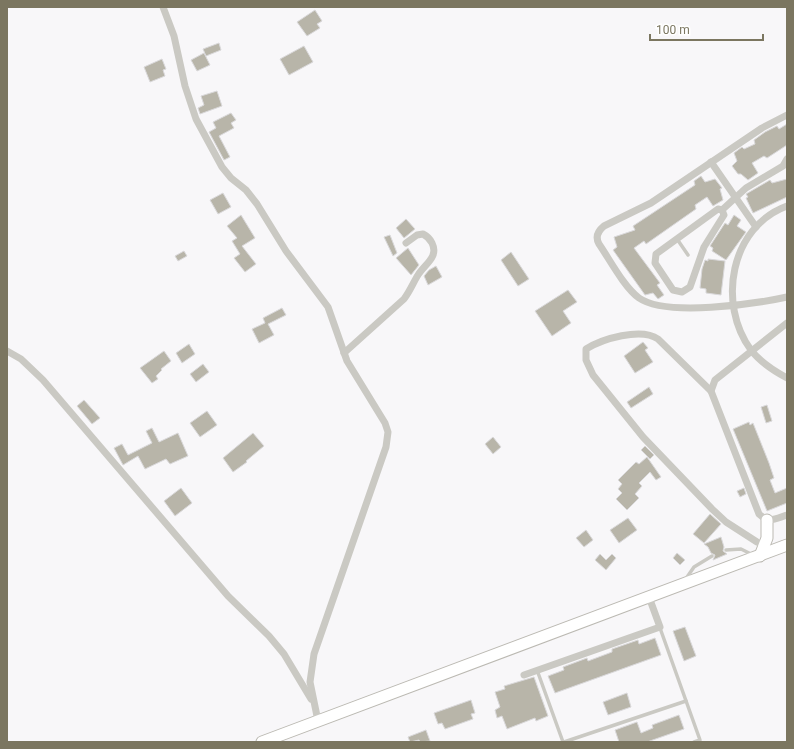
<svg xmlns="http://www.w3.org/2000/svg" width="794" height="749" viewBox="0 0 794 749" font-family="Roboto,sans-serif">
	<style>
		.building { fill: #b8b5a9; stroke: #dad9db }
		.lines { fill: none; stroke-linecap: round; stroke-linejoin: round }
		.primary-casing { stroke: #bbb9b2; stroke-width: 13 }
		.lane { stroke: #cac9c3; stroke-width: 3.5 }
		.street { stroke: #cac9c3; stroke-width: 7 }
		.primary { stroke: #fff; stroke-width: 11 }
	</style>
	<rect width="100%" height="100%" fill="#f8f7f9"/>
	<g class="building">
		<polygon points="315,10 322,21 317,24 320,28 307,36 297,22"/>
		<polygon points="219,43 221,50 206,56 203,49"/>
		<polygon points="304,46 313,62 289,75 280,59"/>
		<polygon points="204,53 210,65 197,71 191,60"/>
		<polygon points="162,59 166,69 163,70 165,76 150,82 144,67"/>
		<polygon points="217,91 222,106 200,114 198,108 204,105 201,96"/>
		<polygon points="231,113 236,120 231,123 234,128 219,136 230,157 224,160 209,132 216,128 213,122"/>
		<polygon points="787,124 787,145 767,158 764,156 752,163 758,173 748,180 741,174 738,174 732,166 737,161 734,153 742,147 744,149 755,144 754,140 765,132 777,126 779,129"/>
		<polygon points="701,176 705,182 715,179 722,188 720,189 723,200 713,206 707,197 695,205 696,209 646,244 644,241 634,248 660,283 657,285 664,295 658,299 653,293 645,295 613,250 617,247 614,237 635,230 633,226 695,185 694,181"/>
		<polygon points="787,179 787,197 753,213 746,198 748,197 746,194 770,180 772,183"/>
		<polygon points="223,193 231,207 218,214 210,200"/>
		<polygon points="241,215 255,238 242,246 256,264 245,272 234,258 240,254 232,241 237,238 227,226"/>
		<polygon points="734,215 741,220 737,226 746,232 726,260 712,251 713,248 710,246 725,223 728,225"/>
		<polygon points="406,219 415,229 404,238 396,228"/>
		<polygon points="390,235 397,253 393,256 384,237"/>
		<polygon points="408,248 419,265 411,275 396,258"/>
		<polygon points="184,251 187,256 178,261 175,256"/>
		<polygon points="511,252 529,279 518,286 501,260"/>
		<polygon points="708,259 725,261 721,295 706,293 706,289 700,288 702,269 705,260 708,261"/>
		<polygon points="436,266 442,277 428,285 424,276 429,270"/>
		<polygon points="568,290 577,302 563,311 571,323 552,336 535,311"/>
		<polygon points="282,308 286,315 268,324 274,335 259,343 252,329 265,323 263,318"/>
		<polygon points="643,342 648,348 645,350 653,362 635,373 624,356"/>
		<polygon points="189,344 195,354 182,363 176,353"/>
		<polygon points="164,351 171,361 161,369 162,370 156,376 158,379 152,383 140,368"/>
		<polygon points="203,364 209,372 196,382 190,374"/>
		<polygon points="649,387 653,394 631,408 627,402"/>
		<polygon points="84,400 100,418 92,424 77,406"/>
		<polygon points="767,405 772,421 766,423 761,407"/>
		<polygon points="207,411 217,425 200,437 190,423"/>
		<polygon points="749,422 750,425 753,423 769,463 774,478 770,480 775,493 787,488 787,503 767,511 733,429"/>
		<polygon points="152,428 159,442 178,433 188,456 170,464 166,459 145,469 138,456 123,465 114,448 122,444 128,455 152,443 146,431"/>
		<polygon points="253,433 264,446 246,461 247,462 233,472 223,458"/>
		<polygon points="493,437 501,447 493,454 485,444"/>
		<polygon points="645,446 654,455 650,459 641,450"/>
		<polygon points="647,457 661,477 656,480 650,472 639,483 642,486 635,494 639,498 627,510 616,499 622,493 618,489 622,484 618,480 636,462 639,464"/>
		<polygon points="181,488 192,503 175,516 164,501"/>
		<polygon points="744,488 746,494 740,497 737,491"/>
		<polygon points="710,514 721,524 704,543 693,534"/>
		<polygon points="628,518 637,530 619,543 610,530"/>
		<polygon points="586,530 593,540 584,547 576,538"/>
		<polygon points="721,537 724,547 723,551 727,554 713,560 715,555 711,553 708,547 704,544"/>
		<polygon points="677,553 685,560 680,565 673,558"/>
		<polygon points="600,554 606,560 612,554 616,558 606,570 595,560"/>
		<polygon points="685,627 696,656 684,661 673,631"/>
		<polygon points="655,638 661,655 555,693 548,676 564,670 563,667 587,658 588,661 612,652 612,649 638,640 639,644"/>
		<polygon points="534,677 548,716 536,721 535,718 507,729 502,716 497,718 495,710 500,707 495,692 505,689 504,686"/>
		<polygon points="627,693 631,707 608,715 603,702"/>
		<polygon points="471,700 475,713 471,714 473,719 445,729 442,723 438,724 434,713"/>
		<polygon points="679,715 684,729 647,742 619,742 615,730 637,722 641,733 653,728 652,725"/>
		<polygon points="426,730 430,741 420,742 419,740 410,742 408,737"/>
	</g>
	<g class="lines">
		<defs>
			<g id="primary">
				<polyline points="760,556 767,538 767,520"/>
				<polyline points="262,742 787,545"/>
			</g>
		</defs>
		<use href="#primary" class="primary-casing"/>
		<g class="lane">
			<polyline points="677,239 688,255"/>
			<polyline points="726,550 741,549 753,555"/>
			<polyline points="685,580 694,567 712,556"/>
			<polyline points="660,628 700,740 694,742"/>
			<polyline points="537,670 563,742"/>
			<polyline points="564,742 686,701"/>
		</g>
		<g class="street">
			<polyline points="163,7 174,36 185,86 196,119 222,167 231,178 246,190 257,204 286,251 328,307 347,361 385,423 388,432 386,447 314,654 310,682 318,721"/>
			<path d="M787,115L762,128L651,203L604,226C598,231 595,237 599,244C610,260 624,287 639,298C666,317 755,304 787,297"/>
			<polyline points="711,162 756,227"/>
			<path d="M787,206C730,227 717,304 751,350C760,362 774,371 787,378"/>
			<polygon points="718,209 722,210 724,215 704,247 690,287 682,292 673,290 655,263 656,254"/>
			<polyline points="722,210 746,188 783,166 787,159"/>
			<path d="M787,323L715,380L711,391L759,514C768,523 777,519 787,515"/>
			<polyline points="7,351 21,359 43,380 228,596 269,636 284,654 311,699"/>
			<path d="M344,353L404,299C410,291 413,283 418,275C425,264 439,257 432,243C430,239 427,236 423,234L417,235L406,243"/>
			<path d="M711,391L658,339C641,327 602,339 586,349V360L593,375L643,437L712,509L726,522L757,542"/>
			<polyline points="524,675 660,627 649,597"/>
		</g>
		<use href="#primary" class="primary"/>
	</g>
	<rect width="794" height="749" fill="none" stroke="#7b7660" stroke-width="16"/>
	<path d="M650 34v6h113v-6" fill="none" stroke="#7b7660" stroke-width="2"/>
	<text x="656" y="34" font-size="12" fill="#7b7660" stroke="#ffffff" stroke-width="3" paint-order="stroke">100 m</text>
</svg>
